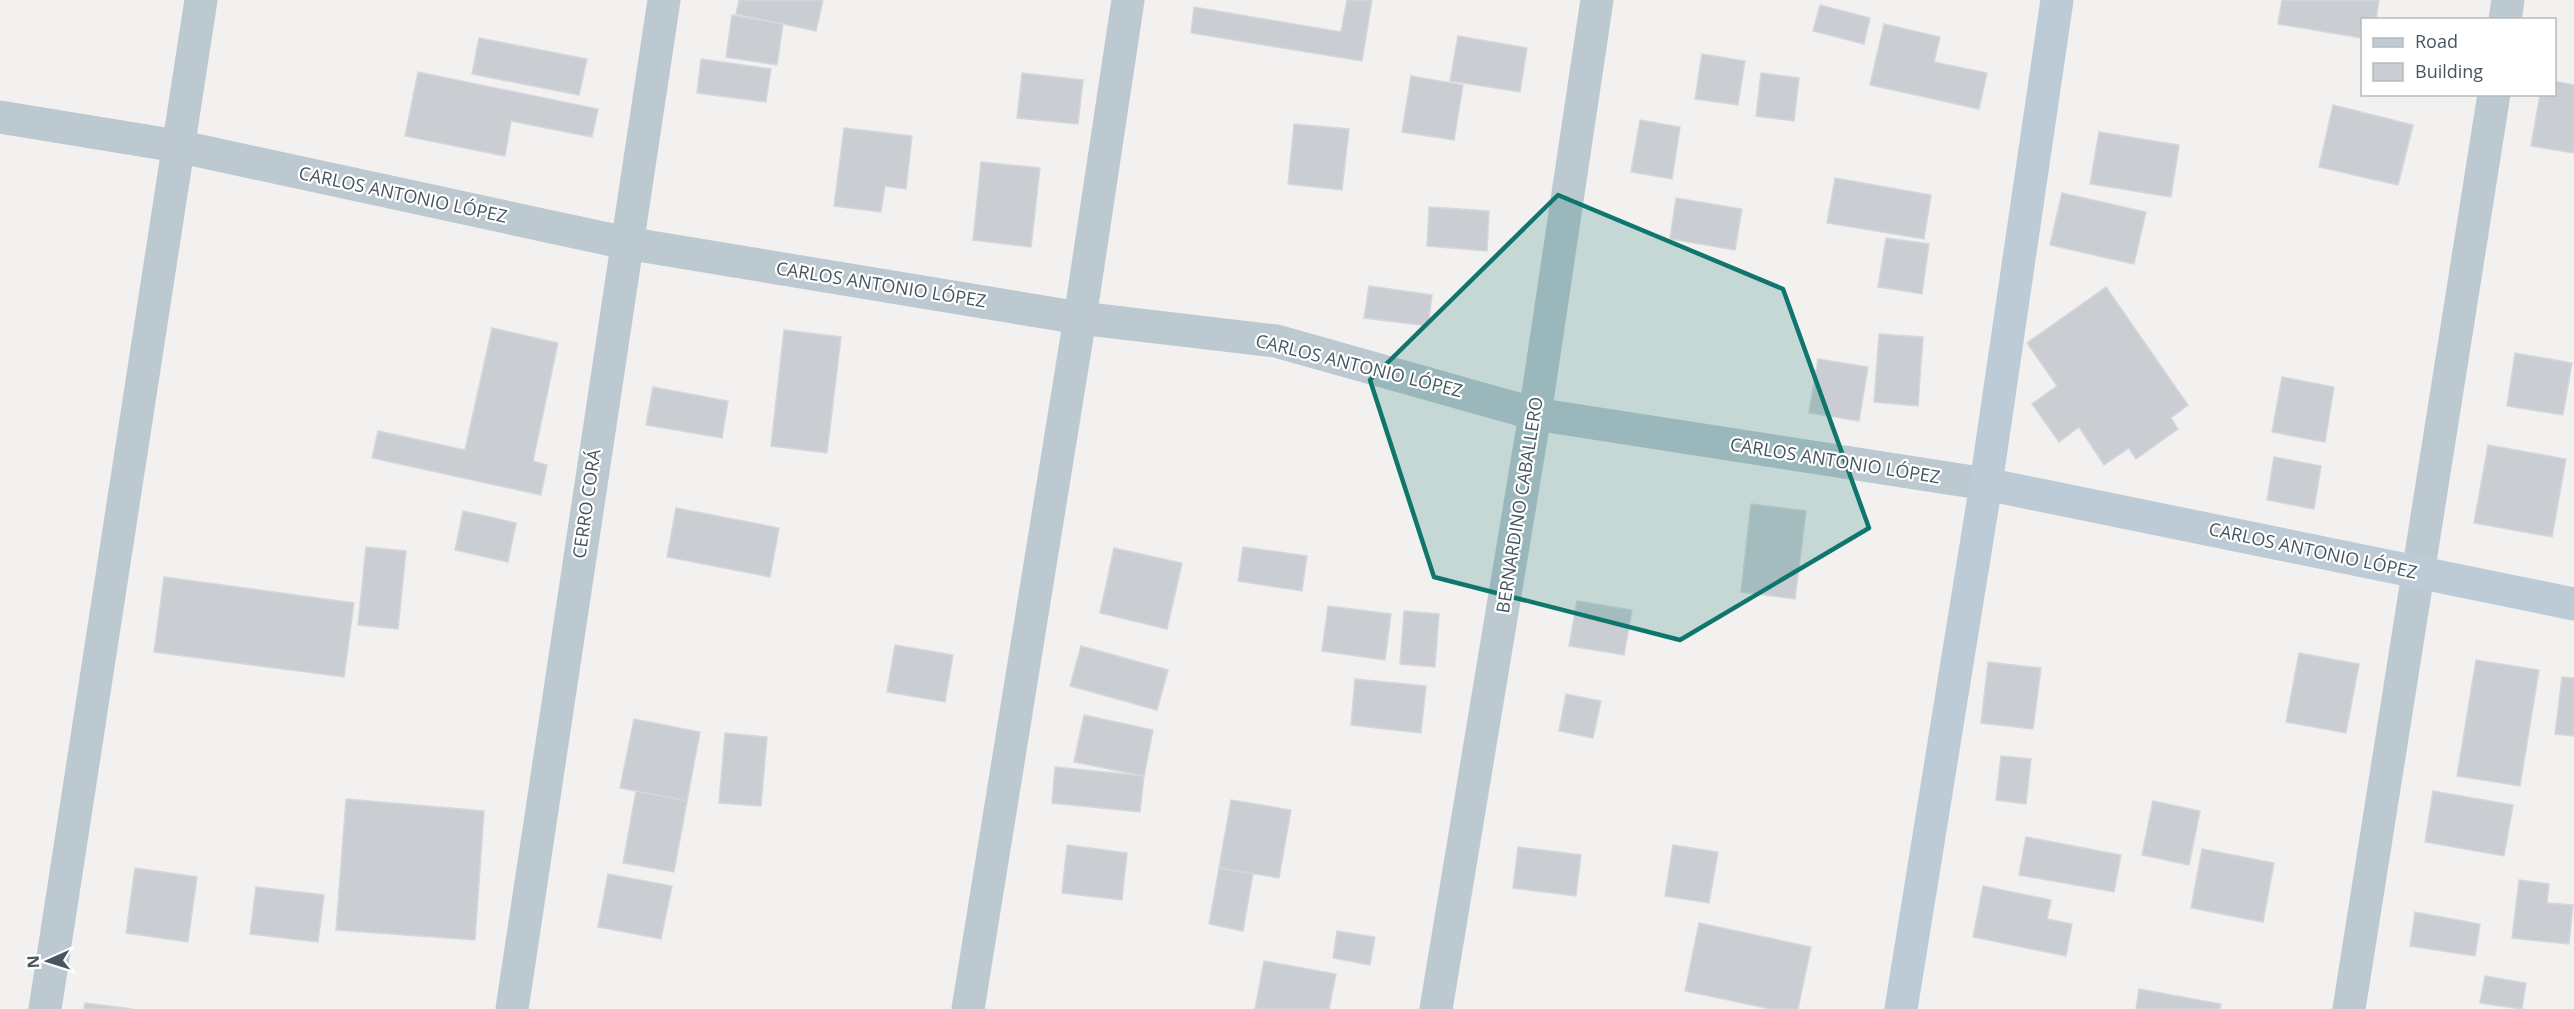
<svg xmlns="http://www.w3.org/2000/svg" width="2574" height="1009" viewBox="0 0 2574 1009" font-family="'Open Sans',sans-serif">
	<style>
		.building { fill: #caced3; stroke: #d4d7dc; stroke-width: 1.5 }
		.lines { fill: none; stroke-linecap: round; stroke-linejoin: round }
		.street { stroke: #bdc9d0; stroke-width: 33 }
		.secondary { stroke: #bccbd5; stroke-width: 33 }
		.marked { fill: #0f766e; fill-opacity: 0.2; stroke: #0f766e; stroke-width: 4.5; stroke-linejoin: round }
		.labels { text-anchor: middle; stroke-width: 4.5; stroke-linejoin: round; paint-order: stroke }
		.street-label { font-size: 18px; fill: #46565f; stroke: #fff }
	</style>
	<rect width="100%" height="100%" fill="#f3f0f0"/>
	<g class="building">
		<polygon points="739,0 823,0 816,31 736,14"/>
		<polygon points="1347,0 1372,0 1362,61 1191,33 1194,7 1341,32"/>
		<polygon points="2282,0 2379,0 2376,20 2362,20 2362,38 2278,24"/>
		<polygon points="1820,5 1870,18 1864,44 1813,31"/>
		<polygon points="732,15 783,24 777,65 726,57"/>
		<polygon points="1884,24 1940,37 1934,62 1987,73 1979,109 1870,85"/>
		<polygon points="1458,36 1527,48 1520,92 1450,81"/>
		<polygon points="479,38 587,59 579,95 472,74"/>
		<polygon points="1702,54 1745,61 1738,105 1695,99"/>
		<polygon points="701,59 771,69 766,102 697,93"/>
		<polygon points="418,72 598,109 592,137 511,121 505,156 405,136"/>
		<polygon points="1022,73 1083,80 1078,124 1017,118"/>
		<polygon points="1761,73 1799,78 1794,121 1756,116"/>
		<polygon points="1411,76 1463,85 1454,140 1402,132"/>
		<polygon points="2554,81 2574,85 2574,153 2531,146 2540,94 2554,94"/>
		<polygon points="2333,105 2413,125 2398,185 2319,167"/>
		<polygon points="1640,120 1680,127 1672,179 1631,172"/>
		<polygon points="1294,124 1349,129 1342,190 1288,184"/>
		<polygon points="844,128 912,136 906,189 885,186 881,212 834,206"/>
		<polygon points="2099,132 2179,145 2171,197 2090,184"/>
		<polygon points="981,162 1040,168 1031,247 973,240"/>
		<polygon points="1835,178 1931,195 1924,239 1827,223"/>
		<polygon points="2062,193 2146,212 2134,264 2050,245"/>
		<polygon points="1676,198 1742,209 1735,250 1670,239"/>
		<polygon points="1429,207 1489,211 1487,251 1427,246"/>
		<polygon points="1886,238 1929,244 1922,294 1878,287"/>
		<polygon points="1369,286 1432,295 1428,326 1364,318"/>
		<polygon points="2106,287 2188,405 2171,418 2178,429 2136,459 2129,448 2104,465 2079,427 2059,442 2032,404 2057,386 2027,343"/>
		<polygon points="492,328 558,343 533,461 547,465 541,495 372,458 378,431 465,450"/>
		<polygon points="784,330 841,337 827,453 771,446"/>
		<polygon points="1879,334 1923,337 1918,406 1874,402"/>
		<polygon points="2515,353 2572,363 2563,415 2507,406"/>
		<polygon points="1818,359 1868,367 1859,421 1809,413"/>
		<polygon points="2282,377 2334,387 2325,442 2272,432"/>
		<polygon points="653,387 728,401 722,438 646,425"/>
		<polygon points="2488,445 2566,459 2552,537 2474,523"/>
		<polygon points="2274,457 2321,466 2314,509 2267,500"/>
		<polygon points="1751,504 1806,511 1795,599 1741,592"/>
		<polygon points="676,508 779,528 770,577 667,557"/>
		<polygon points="463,511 516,523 508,562 455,550"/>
		<polygon points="366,547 406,551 398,629 358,625"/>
		<polygon points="1243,547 1307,556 1302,591 1238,581"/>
		<polygon points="1114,548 1182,563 1167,629 1100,613"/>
		<polygon points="164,577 354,603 344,677 154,652"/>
		<polygon points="1577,601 1632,610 1624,655 1569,646"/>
		<polygon points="1328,606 1391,614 1385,660 1322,651"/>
		<polygon points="1404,611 1439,614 1435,667 1400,664"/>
		<polygon points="895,645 953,655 945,702 887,692"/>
		<polygon points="1081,646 1168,670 1157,710 1070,686"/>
		<polygon points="2299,653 2359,664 2346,733 2286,722"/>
		<polygon points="2476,660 2539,670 2520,786 2457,776"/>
		<polygon points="1988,662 2041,668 2033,729 1981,723"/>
		<polygon points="2562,677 2574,678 2574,736 2555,734"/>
		<polygon points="1355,679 1426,686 1421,733 1351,725"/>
		<polygon points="1566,694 1601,701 1593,738 1559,731"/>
		<polygon points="1084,715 1153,730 1144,776 1074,762"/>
		<polygon points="634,719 700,732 687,801 620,788"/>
		<polygon points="725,733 767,737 761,806 719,803"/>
		<polygon points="2001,756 2031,759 2026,804 1996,800"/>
		<polygon points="1055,767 1144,776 1140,812 1052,803"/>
		<polygon points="636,791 687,801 674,872 623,863"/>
		<polygon points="2433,791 2513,805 2504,856 2425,842"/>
		<polygon points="346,799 484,811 475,940 336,930"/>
		<polygon points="1231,800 1291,810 1279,878 1219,868"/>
		<polygon points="2153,801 2200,811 2189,865 2142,855"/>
		<polygon points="2026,837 2121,855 2114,892 2019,875"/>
		<polygon points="1067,845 1127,853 1122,900 1062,893"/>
		<polygon points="1673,845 1718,852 1709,903 1665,896"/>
		<polygon points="1518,847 1581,855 1576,896 1513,888"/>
		<polygon points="2202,849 2274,863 2263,922 2191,908"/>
		<polygon points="135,868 197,877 188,942 126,933"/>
		<polygon points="1219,868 1253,874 1243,931 1209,924"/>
		<polygon points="608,874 672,886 661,939 598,927"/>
		<polygon points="2519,880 2549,884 2547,903 2573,905 2569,944 2512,938"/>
		<polygon points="1983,886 2051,900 2047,919 2072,924 2066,956 1973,937"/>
		<polygon points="256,887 324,895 318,942 250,934"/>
		<polygon points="2415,912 2480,924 2475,956 2410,946"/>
		<polygon points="1699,923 1811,947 1798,1009 1771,1009 1685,991"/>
		<polygon points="1337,931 1375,937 1370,965 1333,958"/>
		<polygon points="1264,961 1336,974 1329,1009 1255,1009"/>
		<polygon points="2485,976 2526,983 2522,1009 2480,1003"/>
		<polygon points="2139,989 2221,1004 2220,1009 2136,1009"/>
		<polygon points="85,1003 132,1009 84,1009"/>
	</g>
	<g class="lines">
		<g class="street">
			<polyline points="2505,20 2508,0"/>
			<polyline points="0,117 177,146 626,243 1080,318 1276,341 1535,414 1986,484"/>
			<polyline points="45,1009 201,0"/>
			<polyline points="512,1009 664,0"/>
			<polyline points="968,1009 1080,318 1128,0"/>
			<polyline points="1436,1009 1535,414 1597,0"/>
			<polyline points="2349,1009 2494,94"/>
		</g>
		<g class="secondary">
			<polyline points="1986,484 2574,604"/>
			<polyline points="1901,1009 1986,484 2057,0"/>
		</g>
	</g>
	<path class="marked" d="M1558,195L1783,289L1869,528L1680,640L1434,577L1370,380Z"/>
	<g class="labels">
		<g class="street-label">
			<text transform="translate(403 195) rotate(12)" y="6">CARLOS ANTONIO LÓPEZ</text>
			<text transform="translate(881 285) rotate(9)" y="6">CARLOS ANTONIO LÓPEZ</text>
			<text transform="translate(1359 366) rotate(14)" y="6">CARLOS ANTONIO LÓPEZ</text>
			<text transform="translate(1835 461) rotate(9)" y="6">CARLOS ANTONIO LÓPEZ</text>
			<text transform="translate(587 504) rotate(-82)" y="6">CERRO CORÁ</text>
			<text transform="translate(1520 505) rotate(-81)" y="6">BERNARDINO CABALLERO</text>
			<text transform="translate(2313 551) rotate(12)" y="6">CARLOS ANTONIO LÓPEZ</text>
		</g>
	</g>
	<rect x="2361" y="18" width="195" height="78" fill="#ffffff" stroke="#b5bbbf" stroke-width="1.5"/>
	<rect x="2373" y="38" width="30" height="9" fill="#bccbd5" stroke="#b5bbbf" stroke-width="1.5"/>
	<text x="2415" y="48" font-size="18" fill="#46565f">Road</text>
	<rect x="2373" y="63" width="30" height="18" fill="#caced3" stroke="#b5bbbf" stroke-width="1.5"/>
	<text x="2415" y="78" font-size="18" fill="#46565f">Building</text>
	<g transform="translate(48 961) rotate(267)" stroke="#ffffff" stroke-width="4.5" paint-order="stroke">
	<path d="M0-4.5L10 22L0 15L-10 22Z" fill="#46565f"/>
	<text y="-9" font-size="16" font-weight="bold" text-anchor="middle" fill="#46565f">N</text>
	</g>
</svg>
